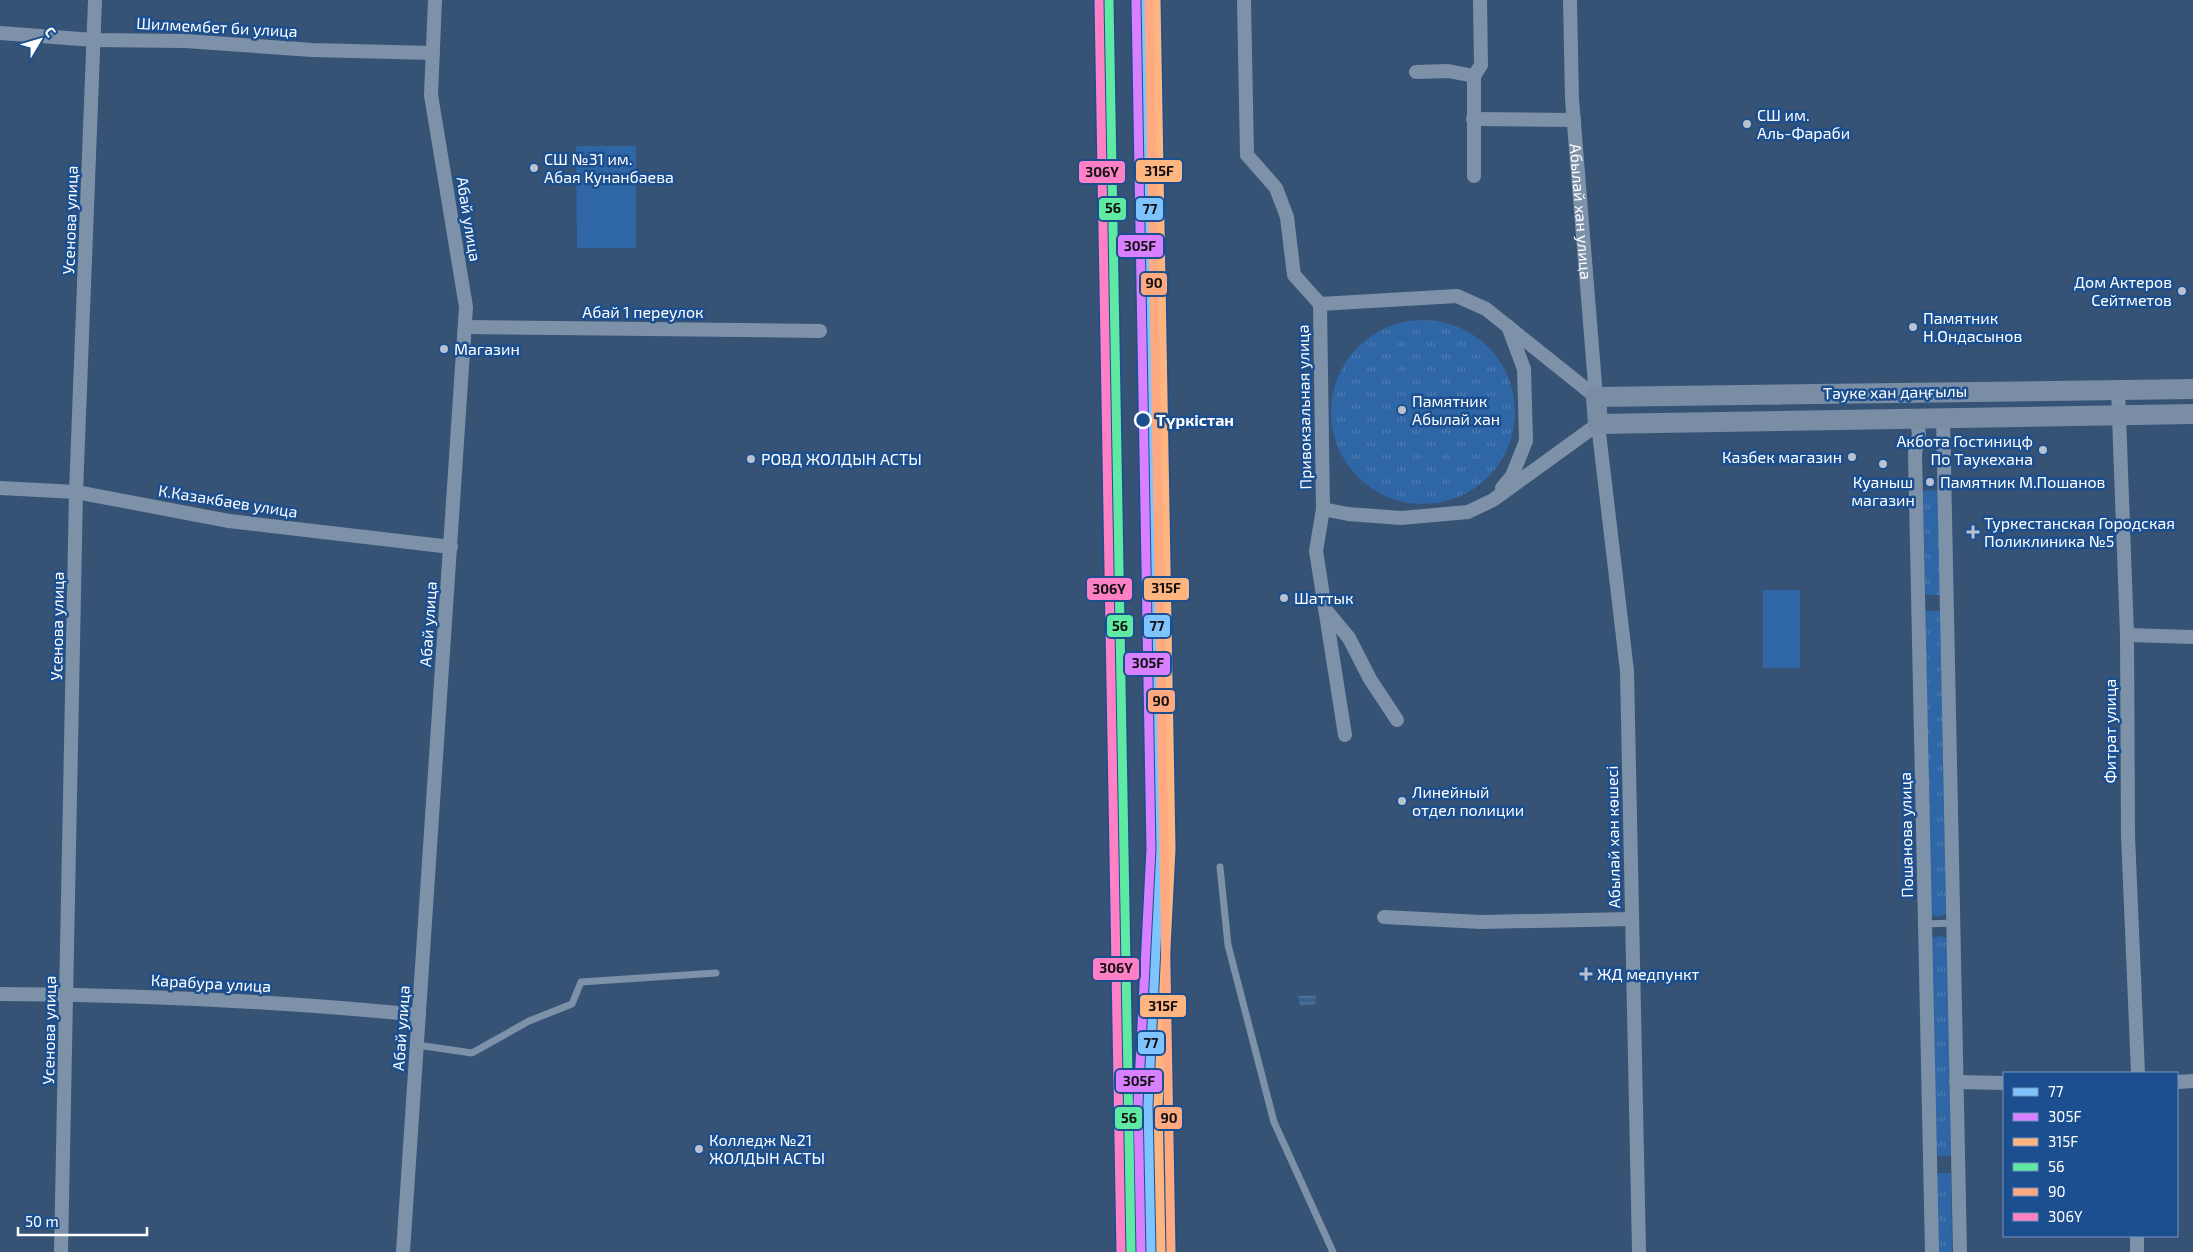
<svg xmlns="http://www.w3.org/2000/svg" width="2193" height="1252" viewBox="0 0 2193 1252" font-family="'Exo 2',sans-serif">
	<style>
		.grass { fill: url(#grass-tufts) }
		.pitch { fill: #2f66a5 }
		.water { fill: url(#water-rules) }
		.lines { fill: none; stroke-linecap: round; stroke-linejoin: round }
		.lane { stroke: #7d92a8; stroke-width: 7 }
		.street { stroke: #7d92a8; stroke-width: 14 }
		.secondary { stroke: #798da4; stroke-width: 20 }
		.rail-1-casing { stroke: #1b4f8f; stroke-width: 12 }
		.rail-2-casing { stroke: #1b4f8f; stroke-width: 12 }
		.rail-3-casing { stroke: #1b4f8f; stroke-width: 12 }
		.rail-4-casing { stroke: #1b4f8f; stroke-width: 12 }
		.rail-5-casing { stroke: #1b4f8f; stroke-width: 12 }
		.rail-6-casing { stroke: #1b4f8f; stroke-width: 12 }
		.rail-1 { stroke: #80c4ff; stroke-width: 9 }
		.rail-2 { stroke: #d880ff; stroke-width: 9 }
		.rail-3 { stroke: #ffb580; stroke-width: 9 }
		.rail-4 { stroke: #60e9a3; stroke-width: 9 }
		.rail-5 { stroke: #ffa980; stroke-width: 9 }
		.rail-6 { stroke: #ff80c5; stroke-width: 9 }
		.poi-dot { fill: #b9c2ce; stroke: #1b4f8f; stroke-width: 2 }
		.stop-dot { fill: #1b4f8f; stroke: #fff; stroke-width: 2.5 }
		.labels { text-anchor: middle; stroke-width: 5; stroke-linejoin: round; paint-order: stroke }
		.street-label { font-size: 16px; fill: #fff; stroke: #1b4f8f }
		.poi-label { font-size: 16px; fill: #fff; stroke: #1b4f8f; text-anchor: start }
		.stop-label { font-size: 16px; font-weight: bold; fill: #fff; stroke: #1b4f8f; text-anchor: start }
		.line-badge { stroke: #1b4f8f; stroke-width: 2 }
		.pale-badge-label { font-size: 14px; text-anchor: middle; font-weight: bold; fill: #111 }
	</style>
	<defs>
		<pattern id="grass-tufts" width="24" height="20" patternUnits="userSpaceOnUse" patternTransform="scale(1.25)"><rect width="24" height="20" fill="#2f66a5"/><path d="M3 7l-1-3M5 7V3M7 7l1-3M15 17l-1-3M17 17v-4M19 17l1-3" fill="none" stroke="#4e7db2"/></pattern>
		<pattern id="water-rules" width="6" height="5" patternUnits="userSpaceOnUse" patternTransform="scale(1.25)"><rect width="6" height="5" fill="#3b618d"/><path d="M0 2.5h6" fill="none" stroke="#58799e"/></pattern>
	</defs>
	<rect width="100%" height="100%" fill="#365274"/>
	<g class="grass">
		<circle cx="1423" cy="412" r="92"/>
		<polygon points="1938,490 1941,595 1925,595 1923,491"/>
		<polygon points="1925,611 1940,611 1946,914 1938,917 1931,914"/>
		<polygon points="1939,936 1947,938 1951,1156 1936,1156 1932,938"/>
		<polygon points="1936,1173 1951,1173 1952,1252 1937,1252"/>
	</g>
	<g class="pitch">
		<polygon points="576,146 636,146 636,248 577,248"/>
		<rect x="1763" y="590" width="37" height="78"/>
	</g>
	<polygon class="water" points="1316,995 1315,1005 1300,1006 1298,996"/>
	<g class="lines">
		<g class="lane">
			<polyline points="1220,867 1228,945 1274,1122 1333,1252"/>
			<polyline points="1925,924 1953,923"/>
			<polyline points="417,1045 472,1053 529,1021 572,1004 581,982 716,973"/>
		</g>
		<g class="street">
			<polyline points="1244,0 1247,155 1276,188 1287,217 1294,275 1320,304"/>
			<path id="s1" d="M1570,0L1572,99L1596,397"/>
			<polyline points="0,33 94,40 185,41 312,50 433,53"/>
			<polyline points="1416,72 1448,71 1474,76 1474,176"/>
			<polyline points="1474,76 1481,65 1480,0"/>
			<polyline points="1473,119 1574,120"/>
			<polyline points="466,327 820,331"/>
			<polyline points="2118,389 2127,635 2128,835 2138,1073"/>
			<polyline points="1596,397 1486,309 1457,296 1320,304 1323,509 1348,514 1401,518 1468,512 1493,500 1598,424 1627,671 1639,1252"/>
			<polyline points="1917,418 1919,435 1915,453 1932,1252"/>
			<polyline points="1943,418 1960,1252"/>
			<polyline points="0,488 76,492 229,521 451,547"/>
			<polyline points="1502,488 1512,476 1526,441 1524,369 1508,326"/>
			<polyline points="1323,509 1316,551 1345,735"/>
			<polyline points="1325,609 1349,638 1370,679 1397,720"/>
			<polyline points="2127,635 2193,637"/>
			<polyline points="1384,917 1481,922 1632,919"/>
			<path d="M0,994C140,995 280,1001 419,1015"/>
			<polyline points="1956,1082 2004,1083"/>
			<polyline points="2177,1082 2193,1081"/>
			<polyline points="61,1252 76,492 95,0"/>
			<polyline points="403,1252 466,307 431,95 435,0"/>
			<polyline points="2137,1252 2137,1236"/>
		</g>
		<polyline class="secondary" points="2193,389 1596,397 1598,424 2193,414"/>
		<defs>
			<polyline id="rail-1" points="1146,0 1161,849 1148,1105 1151,1252"/>
			<polyline id="rail-2" points="1136,0 1151,849 1138,1104 1141,1252"/>
			<polyline id="rail-3" points="1156,0 1171,849 1158,1105 1161,1252"/>
			<polyline id="rail-4" points="1109,0 1131,1252"/>
			<polyline id="rail-5" points="1149,0 1171,1252"/>
			<polyline id="rail-6" points="1099,1 1121,1252"/>
		</defs>
		<use href="#rail-1" class="rail-1-casing"/>
		<use href="#rail-2" class="rail-2-casing"/>
		<use href="#rail-3" class="rail-3-casing"/>
		<use href="#rail-4" class="rail-4-casing"/>
		<use href="#rail-5" class="rail-5-casing"/>
		<use href="#rail-6" class="rail-6-casing"/>
		<use href="#rail-1" class="rail-1"/>
		<use href="#rail-2" class="rail-2"/>
		<use href="#rail-3" class="rail-3"/>
		<use href="#rail-4" class="rail-4"/>
		<use href="#rail-5" class="rail-5"/>
		<use href="#rail-6" class="rail-6"/>
	</g>
	<g class="poi-dot">
		<circle cx="1747" cy="124" r="5"/>
		<circle cx="534" cy="168" r="5"/>
		<circle cx="2182" cy="291" r="5"/>
		<circle cx="1913" cy="327" r="5"/>
		<circle cx="444" cy="349" r="5"/>
		<circle cx="1402" cy="410" r="5"/>
		<circle cx="2043" cy="450" r="5"/>
		<circle cx="1852" cy="457" r="5"/>
		<circle cx="751" cy="459" r="5"/>
		<circle cx="1883" cy="464" r="5"/>
		<circle cx="1930" cy="482" r="5"/>
		<path d="M1970.5 524.5h5v5h5v5h-5v5h-5v-5h-5v-5h5z"/>
		<circle cx="1284" cy="598" r="5"/>
		<circle cx="1402" cy="801" r="5"/>
		<path d="M1583.5 966.5h5v5h5v5h-5v5h-5v-5h-5v-5h5z"/>
		<circle cx="699" cy="1149" r="5"/>
	</g>
	<circle class="stop-dot" cx="1143" cy="420" r="8"/>
	<g class="labels">
		<g class="street-label">
			<text transform="translate(217 27) rotate(3)" y="6">Шилмембет би улица</text>
			<text dy="6" stroke="none"><textPath href="#s1" startOffset="212">Абылай хан улица</textPath></text>
			<text transform="translate(469 219) rotate(81)" y="6">Абай улица</text>
			<text transform="translate(70 220) rotate(-88)" y="6">Усенова улица</text>
			<text x="643" y="318">Абай 1 переулок</text>
			<text transform="translate(1895 392) rotate(-1)" y="6">Тәуке хан даңғылы</text>
			<text transform="translate(1304 407) rotate(-91)" y="6">Привокзальная улица</text>
			<text transform="translate(228 501) rotate(9)" y="6">К.Казакбаев улица</text>
			<text transform="translate(428 624) rotate(-86)" y="6">Абай улица</text>
			<text transform="translate(57 626) rotate(-89)" y="6">Усенова улица</text>
			<text transform="translate(2110 731) rotate(-90)" y="6">Фитрат улица</text>
			<text transform="translate(1906 835) rotate(-91)" y="6">Пошанова улица</text>
			<text transform="translate(1613 837) rotate(-91)" y="6">Абылай хан көшесі</text>
			<text transform="translate(211 983) rotate(3)" y="6">Карабура улица</text>
			<text transform="translate(401 1028) rotate(-86)" y="6">Абай улица</text>
			<text transform="translate(49 1030) rotate(-89)" y="6">Усенова улица</text>
		</g>
		<g class="poi-label">
			<text x="1757" y="121">СШ им.<tspan x="1757" dy="18">Аль-Фараби</tspan></text>
			<text x="544" y="165">СШ №31 им.<tspan x="544" dy="18">Абая Кунанбаева</tspan></text>
			<text x="2172" y="288" text-anchor="end">Дом Актеров<tspan x="2172" dy="18">Сейтметов</tspan></text>
			<text x="1923" y="324">Памятник<tspan x="1923" dy="18">Н.Ондасынов</tspan></text>
			<text x="454" y="355">Магазин</text>
			<text x="1412" y="407">Памятник<tspan x="1412" dy="18">Абылай хан</tspan></text>
			<text x="2033" y="447" text-anchor="end">Акбота Гостиницф<tspan x="2033" dy="18">По Таукехана</tspan></text>
			<text x="1842" y="463" text-anchor="end">Казбек магазин</text>
			<text x="761" y="465">РОВД ЖОЛДЫН АСТЫ</text>
			<text x="1883" y="488" text-anchor="middle">Куаныш<tspan x="1883" dy="18">магазин</tspan></text>
			<text x="1940" y="488">Памятник М.Пошанов</text>
			<text x="1984" y="529">Туркестанская Городская<tspan x="1984" dy="18">Поликлиника №5</tspan></text>
			<text x="1294" y="604">Шаттык</text>
			<text x="1412" y="798">Линейный<tspan x="1412" dy="18">отдел полиции</tspan></text>
			<text x="1597" y="980">ЖД медпункт</text>
			<text x="709" y="1146">Колледж №21<tspan x="709" dy="18">ЖОЛДЫН АСТЫ</tspan></text>
		</g>
		<g class="stop-label">
			<text x="1156" y="426">Түркістан</text>
		</g>
	</g>
	<g class="line-badge">
		<rect x="1135" y="159" width="48" height="24" rx="5" fill="#ffb580"/>
		<rect x="1078" y="160" width="48" height="24" rx="5" fill="#ff80c5"/>
		<rect x="1098" y="197" width="29" height="24" rx="5" fill="#60e9a3"/>
		<rect x="1135" y="197" width="29" height="24" rx="5" fill="#80c4ff"/>
		<rect x="1117" y="234" width="47" height="24" rx="5" fill="#d880ff"/>
		<rect x="1140" y="272" width="28" height="24" rx="5" fill="#ffa980"/>
		<rect x="1143" y="577" width="47" height="24" rx="5" fill="#ffb580"/>
		<rect x="1086" y="577" width="47" height="24" rx="5" fill="#ff80c5"/>
		<rect x="1106" y="614" width="28" height="24" rx="5" fill="#60e9a3"/>
		<rect x="1143" y="614" width="28" height="24" rx="5" fill="#80c4ff"/>
		<rect x="1124" y="652" width="47" height="24" rx="5" fill="#d880ff"/>
		<rect x="1147" y="689" width="29" height="24" rx="5" fill="#ffa980"/>
		<rect x="1092" y="957" width="48" height="24" rx="5" fill="#ff80c5"/>
		<rect x="1139" y="994" width="48" height="24" rx="5" fill="#ffb580"/>
		<rect x="1137" y="1031" width="28" height="24" rx="5" fill="#80c4ff"/>
		<rect x="1115" y="1069" width="48" height="24" rx="5" fill="#d880ff"/>
		<rect x="1114" y="1106" width="29" height="24" rx="5" fill="#60e9a3"/>
		<rect x="1154" y="1106" width="29" height="24" rx="5" fill="#ffa980"/>
	</g>
	<g class="pale-badge-label">
		<text x="1159" y="176">315F</text>
		<text x="1102" y="177">306Y</text>
		<text x="1113" y="213">56</text>
		<text x="1150" y="214">77</text>
		<text x="1140" y="251">305F</text>
		<text x="1154" y="288">90</text>
		<text x="1166" y="593">315F</text>
		<text x="1109" y="594">306Y</text>
		<text x="1120" y="631">56</text>
		<text x="1157" y="631">77</text>
		<text x="1148" y="668">305F</text>
		<text x="1161" y="706">90</text>
		<text x="1116" y="973">306Y</text>
		<text x="1163" y="1011">315F</text>
		<text x="1151" y="1048">77</text>
		<text x="1139" y="1086">305F</text>
		<text x="1129" y="1123">56</text>
		<text x="1169" y="1123">90</text>
	</g>
	<rect x="2003" y="1072" width="175" height="165" fill="#1b4f8f" stroke="#7695bc"/>
	<rect x="2013" y="1088" width="25" height="8" fill="#80c4ff" stroke="#7695bc"/>
	<text x="2048" y="1097" font-size="15" fill="#ffffff">77</text>
	<rect x="2013" y="1113" width="25" height="8" fill="#d880ff" stroke="#7695bc"/>
	<text x="2048" y="1122" font-size="15" fill="#ffffff">305F</text>
	<rect x="2013" y="1138" width="25" height="8" fill="#ffb580" stroke="#7695bc"/>
	<text x="2048" y="1147" font-size="15" fill="#ffffff">315F</text>
	<rect x="2013" y="1163" width="25" height="8" fill="#60e9a3" stroke="#7695bc"/>
	<text x="2048" y="1172" font-size="15" fill="#ffffff">56</text>
	<rect x="2013" y="1188" width="25" height="8" fill="#ffa980" stroke="#7695bc"/>
	<text x="2048" y="1197" font-size="15" fill="#ffffff">90</text>
	<rect x="2013" y="1213" width="25" height="8" fill="#ff80c5" stroke="#7695bc"/>
	<text x="2048" y="1222" font-size="15" fill="#ffffff">306Y</text>
	<g transform="translate(40 40) rotate(52)" stroke="#1b4f8f" stroke-width="4" paint-order="stroke">
	<path d="M0-4L9 19L0 12L-9 19Z" fill="#ffffff"/>
	<text y="-8" font-size="14" font-weight="bold" text-anchor="middle" fill="#ffffff">С</text>
	</g>
	<path d="M18 1227v8h129v-8" fill="none" stroke="#ffffff" stroke-width="2.5"/>
	<text x="25" y="1227" font-size="15" fill="#ffffff" stroke="#1b4f8f" stroke-width="4" paint-order="stroke">50 m</text>
</svg>
